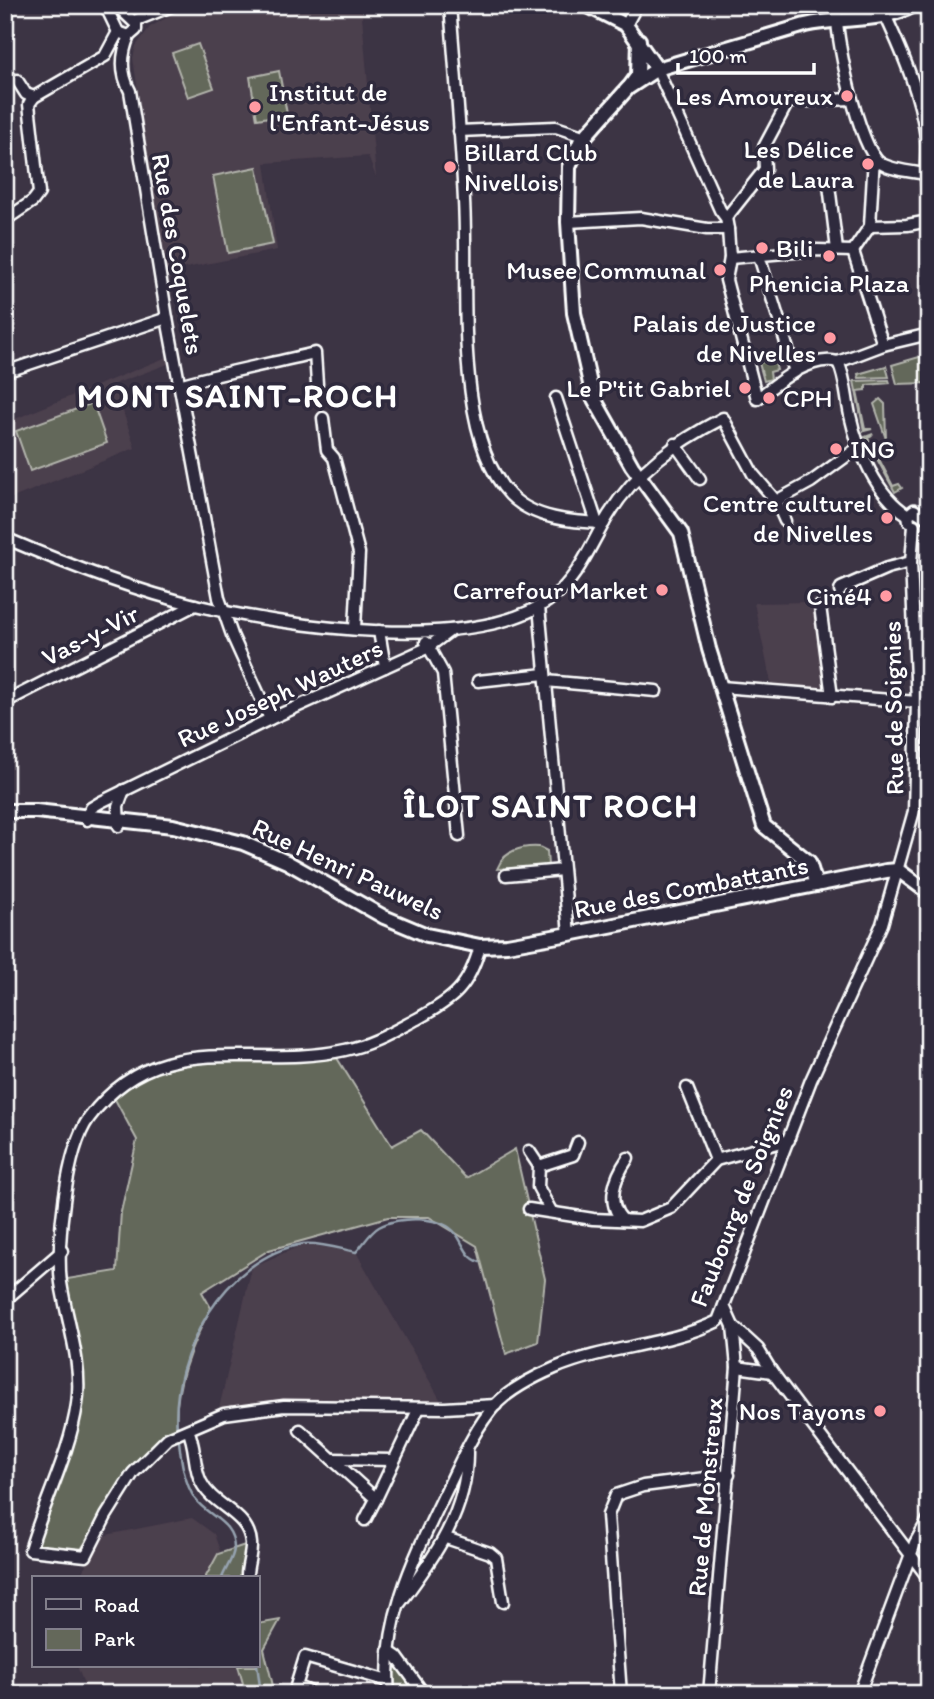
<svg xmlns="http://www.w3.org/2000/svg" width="934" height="1699" viewBox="0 0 934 1699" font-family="Itim,sans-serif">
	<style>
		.built { fill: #4c3f4d }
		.green { fill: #64685a; stroke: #b2b4ac; stroke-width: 2 }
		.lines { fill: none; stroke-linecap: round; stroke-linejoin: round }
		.stream { stroke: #96a3b0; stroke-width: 2.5 }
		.minor-casing { stroke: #fff; stroke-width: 15 }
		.major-casing { stroke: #fff; stroke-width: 18 }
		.minor { stroke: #2f2a3d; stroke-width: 10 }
		.major { stroke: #2f2a3d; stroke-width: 12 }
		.poi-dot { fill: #ff9aa2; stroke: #2f2a3d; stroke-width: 2.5 }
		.labels { text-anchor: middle; stroke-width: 7; stroke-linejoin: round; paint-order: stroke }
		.poi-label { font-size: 26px; fill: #fff; stroke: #2f2a3d; text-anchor: end }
		.street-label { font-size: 26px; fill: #fff; stroke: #2f2a3d }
		.district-label { font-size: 33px; font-weight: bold; letter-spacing: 2px; fill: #fff; stroke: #2f2a3d }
	</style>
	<rect width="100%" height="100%" fill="#3c3444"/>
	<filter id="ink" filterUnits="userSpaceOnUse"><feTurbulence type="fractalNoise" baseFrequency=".0143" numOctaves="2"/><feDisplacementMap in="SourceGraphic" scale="14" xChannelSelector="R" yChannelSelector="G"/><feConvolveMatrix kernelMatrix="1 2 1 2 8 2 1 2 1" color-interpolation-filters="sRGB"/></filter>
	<g filter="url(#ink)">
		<g class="built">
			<polygon points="189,5 361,5 376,177 368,156 265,163 277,250 165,272 133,58 136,46 150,27"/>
			<polygon points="167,357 168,364 114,384 135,448 10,499 5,486 5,423"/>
			<polygon points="813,602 826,691 772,687 754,603"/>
			<polygon points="304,1244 356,1252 445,1408 284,1406 217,1417 252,1267"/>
			<polygon points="192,1518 214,1534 220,1551 205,1578 79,1578 101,1536"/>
			<polygon points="77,1666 237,1666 246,1694 88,1694"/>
		</g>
		<g class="green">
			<polygon points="198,44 214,88 188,97 172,53"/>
			<polygon points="279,71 287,114 257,119 250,77"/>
			<polygon points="257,167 273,244 228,253 213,176"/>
			<polygon points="926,355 929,383 897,384 892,365"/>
			<polygon points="774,359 777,370 770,372 771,379 764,381 759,363"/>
			<polygon points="886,366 889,377 859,378 858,374"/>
			<polygon points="889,380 890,383 866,385 866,390 857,391 865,429 872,429 864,431 854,381"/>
			<polygon points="880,399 885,404 886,439 874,404"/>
			<polygon points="93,403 107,443 30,471 16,431"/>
			<polygon points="873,434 868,438 893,486 899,484 902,488 895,492 865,437"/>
			<path d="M539,847L547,851L548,866L497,869C504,851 521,846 539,847Z"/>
			<path d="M337,1058L392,1146L421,1130L466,1178L515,1149L545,1279L538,1342L506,1354L477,1246L429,1217H388L269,1250L202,1292L211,1308C192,1343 173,1388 177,1429L133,1473L77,1555L30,1550L72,1427L78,1381L61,1280L117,1271L121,1212L137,1140L112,1094L171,1060Z"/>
			<polygon points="251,1543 247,1575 241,1578 205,1578 218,1554"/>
			<polygon points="280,1620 264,1649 275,1694 246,1694 238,1666 257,1666 257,1624"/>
			<polygon points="388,1651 427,1694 389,1694"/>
		</g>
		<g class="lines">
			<g class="stream">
				<path d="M177,1429C170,1355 225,1257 303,1244C319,1242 341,1249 356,1252C363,1245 370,1232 379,1227C398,1216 442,1215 456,1234C464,1244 466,1258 480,1262"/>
				<path d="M179,1441C181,1460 184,1482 195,1499C208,1517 234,1521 234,1548C234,1558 225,1569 222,1578"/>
				<polyline points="257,1664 261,1694"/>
			</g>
			<defs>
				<g id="minor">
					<polyline points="105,5 118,32 129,36 136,30 136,24 116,5"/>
					<path d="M450,5C455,70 461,136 464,201C469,282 452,433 510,495C533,519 572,522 604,523"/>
					<path d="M837,5C833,32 859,146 879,162C889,170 914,172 926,174"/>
					<path d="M886,17C904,56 920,94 926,137C928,155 923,175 929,192"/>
					<polyline points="134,21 174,5"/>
					<polyline points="626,25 637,5"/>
					<path d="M129,36C121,55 120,73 130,91L167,318L219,598L232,635L270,719"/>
					<path d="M657,69L720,210L726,218L728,229L730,258L726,280L757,399C777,383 811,354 838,362"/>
					<polyline points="17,80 26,94 34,97"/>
					<polyline points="459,131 556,127 583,136"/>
					<polyline points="829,185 837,250"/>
					<polyline points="726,218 765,169 764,147 788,102 851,99"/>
					<polyline points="5,220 33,201 39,193 29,104 34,97 105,56 118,32"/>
					<polyline points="568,222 641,218 707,229 728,229"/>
					<polyline points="870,226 907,225 929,221"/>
					<polyline points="853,251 870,226 874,156"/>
					<polyline points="853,251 883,345"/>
					<polyline points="759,256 795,372"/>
					<polyline points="730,258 817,250 853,251"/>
					<path d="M838,362C846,378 846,398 850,415C858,451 876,495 908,515"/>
					<polyline points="838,362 883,345 929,334"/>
					<polyline points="5,372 167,318"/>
					<path d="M179,385C224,372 270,364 315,353L317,384"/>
					<polyline points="556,398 597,523"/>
					<polyline points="323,418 327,450 334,458 359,553 355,628"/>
					<polyline points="675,444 700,479"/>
					<polyline points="776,501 811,482 859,447"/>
					<polyline points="909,521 908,515 914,510 929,519"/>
					<path d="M5,538C61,562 137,591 195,605C283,626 476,656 552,598C580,576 590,545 608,516C636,470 677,442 723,418L753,474L776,501L785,521"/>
					<polyline points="840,591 841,588 887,568 911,562"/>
					<polyline points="539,606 569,934"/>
					<polyline points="820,606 832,697"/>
					<polyline points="379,631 385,667"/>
					<polyline points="426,642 443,673 459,836"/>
					<polyline points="478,681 545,674"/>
					<polyline points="546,681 656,691"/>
					<polyline points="721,687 917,702"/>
					<polyline points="5,702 195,605"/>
					<polyline points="87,820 91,808 101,802 270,719 427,648 451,630"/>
					<polyline points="119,826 118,806 124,790"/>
					<polyline points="506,875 563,870"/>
					<path d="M480,946C469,987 454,999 417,1019C394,1031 371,1045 345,1050C251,1071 159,1024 89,1118C66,1149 56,1245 61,1283C67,1322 83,1364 77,1404C70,1453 44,1502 30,1550L86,1556L106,1516L133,1473L168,1438L224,1414L284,1406L445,1408L496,1405"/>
					<polyline points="687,1088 716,1160"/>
					<polyline points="529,1151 539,1166"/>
					<polyline points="529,1209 593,1219 640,1221 671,1208 716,1160 789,1140"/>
					<polyline points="551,1211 538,1187 539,1166 573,1155 578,1142"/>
					<path d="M623,1220C605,1203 615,1177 628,1158"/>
					<polyline points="5,1300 62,1251"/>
					<polyline points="733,1326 758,1349 772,1372 929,1579"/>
					<polyline points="737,1367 772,1372"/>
					<path d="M188,1430C196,1446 193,1466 201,1482C213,1507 249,1513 251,1543C252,1553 247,1565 247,1575"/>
					<polyline points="300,1430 376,1499 419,1408"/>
					<polyline points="332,1459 394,1460"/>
					<polyline points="365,1520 376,1499"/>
					<polyline points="446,1538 490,1553 496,1558 503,1602"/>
					<path d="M400,1603C434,1558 468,1511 467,1451"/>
					<polyline points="388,1651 397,1657 424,1694"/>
					<polyline points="315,1694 296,1686 305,1657 388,1681"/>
					<path d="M389,1694C382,1617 416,1554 448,1487C462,1458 475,1428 496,1404C512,1388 534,1377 555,1368C607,1346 667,1346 718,1321L811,1080L882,924L914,811L917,702L911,562L914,525"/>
					<polyline points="621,1694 608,1515 616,1495 643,1486 729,1475"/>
					<polyline points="709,1694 737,1367 733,1326 724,1306"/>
					<polyline points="859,1694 915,1543 929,1518"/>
				</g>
				<g id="major">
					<polyline points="586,5 626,25 657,69"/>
					<polyline points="630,86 638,75 639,40"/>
					<polyline points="8,811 36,811 173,826 243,843 287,862 384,917 427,935 480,946 507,945 564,935 886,871 898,870 929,893"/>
					<path d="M816,885L809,862L764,826L709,649L681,533L632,466L593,397L574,313L568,222L569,167L580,142L628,88L657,69L805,25C842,16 879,24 914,5"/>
				</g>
			</defs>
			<use href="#minor" class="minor-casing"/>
			<use href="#major" class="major-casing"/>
			<use href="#minor" class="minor"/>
			<use href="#major" class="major"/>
		</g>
	</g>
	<g class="poi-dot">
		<circle cx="847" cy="96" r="7"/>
		<circle cx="255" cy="107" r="7"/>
		<circle cx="868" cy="164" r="7"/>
		<circle cx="450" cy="167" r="7"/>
		<circle cx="762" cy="248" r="7"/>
		<circle cx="829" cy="256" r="7"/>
		<circle cx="720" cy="270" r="7"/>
		<circle cx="830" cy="338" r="7"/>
		<circle cx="745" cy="388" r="7"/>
		<circle cx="769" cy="398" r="7"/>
		<circle cx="836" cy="449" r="7"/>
		<circle cx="887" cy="518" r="7"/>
		<circle cx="662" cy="590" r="7"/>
		<circle cx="886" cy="596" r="7"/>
		<circle cx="880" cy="1411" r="7"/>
	</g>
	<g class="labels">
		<g class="poi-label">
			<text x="269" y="101" text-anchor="start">Institut de<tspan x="269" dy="30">l'Enfant-Jésus</tspan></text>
			<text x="833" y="105">Les Amoureux</text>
			<text x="854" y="158">Les Délice<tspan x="854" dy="30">de Laura</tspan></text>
			<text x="464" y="161" text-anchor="start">Billard Club<tspan x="464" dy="30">Nivellois</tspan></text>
			<text x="776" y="257" text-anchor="start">Bili</text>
			<text x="706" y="279">Musee Communal</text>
			<text x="829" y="292" text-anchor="middle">Phenicia Plaza</text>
			<text x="816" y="332">Palais de Justice<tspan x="816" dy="30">de Nivelles</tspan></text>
			<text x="731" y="397">Le P'tit Gabriel</text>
			<text x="783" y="407" text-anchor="start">CPH</text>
			<text x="850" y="458" text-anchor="start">ING</text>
			<text x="873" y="512">Centre culturel<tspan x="873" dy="30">de Nivelles</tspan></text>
			<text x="648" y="599">Carrefour Market</text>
			<text x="872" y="605">Ciné4</text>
			<text x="866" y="1420">Nos Tayons</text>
		</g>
		<g class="street-label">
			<text transform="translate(178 254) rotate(80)" y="9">Rue des Coquelets</text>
			<text transform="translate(90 635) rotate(-27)" y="9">Vas-y-Vir</text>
			<text transform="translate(280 693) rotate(-25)" y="9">Rue Joseph Wauters</text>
			<text transform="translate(893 708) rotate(-91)" y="9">Rue de Soignies</text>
			<text transform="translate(348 869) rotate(25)" y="9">Rue Henri Pauwels</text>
			<text transform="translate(691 887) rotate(-11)" y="9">Rue des Combattants</text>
			<text transform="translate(741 1196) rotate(-68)" y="9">Faubourg de Soignies</text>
			<text transform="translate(705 1497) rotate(-85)" y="9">Rue de Monstreux</text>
		</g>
		<g class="district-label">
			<text x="238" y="407">MONT SAINT-ROCH</text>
			<text x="551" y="817">ÎLOT SAINT ROCH</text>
		</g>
	</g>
	<rect width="934" height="1699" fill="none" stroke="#2f2a3d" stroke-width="28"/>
	<rect x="14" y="14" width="906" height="1671" fill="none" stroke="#fff" stroke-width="2.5" filter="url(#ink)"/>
	<rect x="32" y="1576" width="228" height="91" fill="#2f2a3d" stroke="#827f8b" stroke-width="2"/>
	<rect x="46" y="1599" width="35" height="10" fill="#2f2a3d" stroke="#827f8b" stroke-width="2"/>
	<text x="94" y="1612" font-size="21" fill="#ffffff">Road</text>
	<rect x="46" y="1629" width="35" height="21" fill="#64685a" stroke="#827f8b" stroke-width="2"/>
	<text x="94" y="1646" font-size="21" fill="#ffffff">Park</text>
	<path d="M678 63v10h136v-10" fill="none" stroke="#ffffff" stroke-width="3.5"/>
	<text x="689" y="63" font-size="21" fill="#ffffff" stroke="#2f2a3d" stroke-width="5" paint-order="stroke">100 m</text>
</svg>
